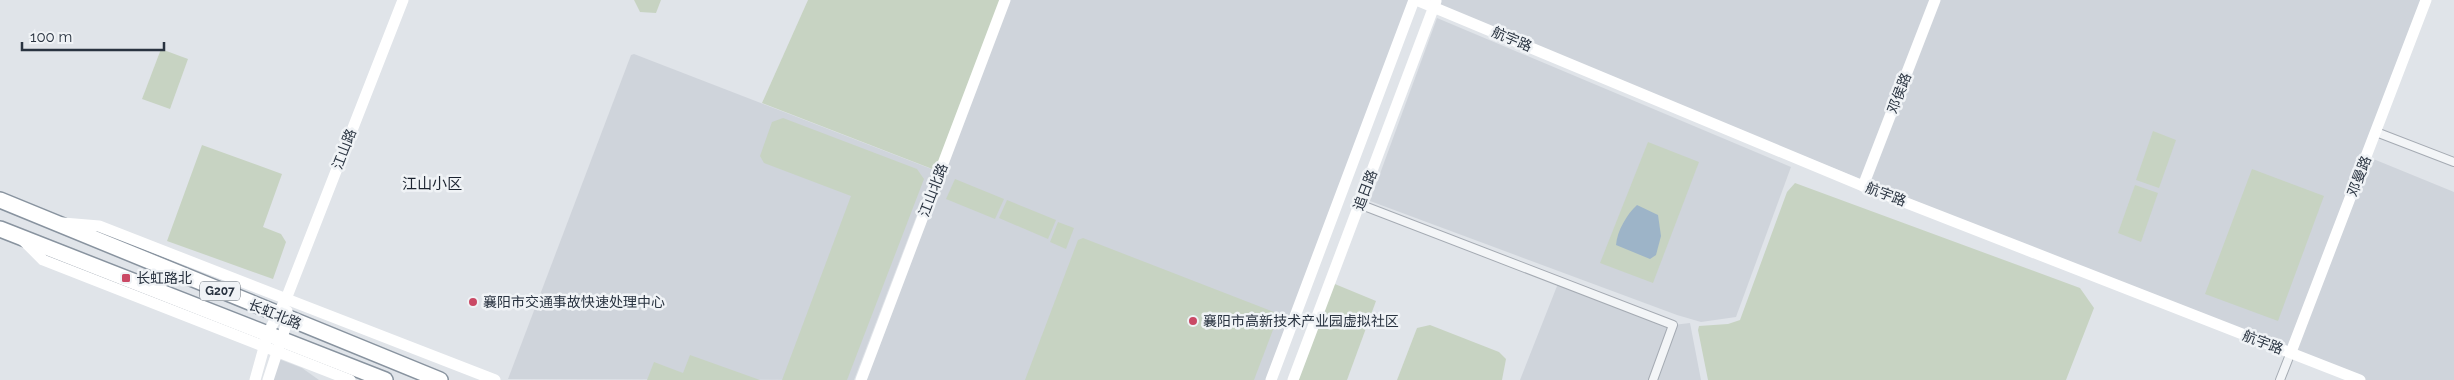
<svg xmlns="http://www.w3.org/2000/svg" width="2454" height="380" viewBox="0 0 2454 380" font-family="Raleway,'Noto Sans SC',sans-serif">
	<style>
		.built { fill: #cfd4db }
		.green { fill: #c7d3c2 }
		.water { fill: #9db4c8 }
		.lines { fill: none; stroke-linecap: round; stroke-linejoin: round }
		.street-casing { stroke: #a5abb3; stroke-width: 10 }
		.highway-casing { stroke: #88939f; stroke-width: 18 }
		.street { stroke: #f3f5f7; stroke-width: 8 }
		.secondary { stroke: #fff; stroke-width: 11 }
		.highway { stroke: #fff; stroke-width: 15 }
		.poi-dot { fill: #ca4965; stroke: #f0f3f6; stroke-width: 2 }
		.labels { text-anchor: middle; stroke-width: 5; stroke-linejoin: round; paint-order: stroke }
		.shield { fill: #f0f3f6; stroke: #656d77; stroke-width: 1 }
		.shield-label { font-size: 12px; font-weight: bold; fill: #293340 }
		.street-label { font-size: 14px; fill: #293340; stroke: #f0f3f6 }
		.poi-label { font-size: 14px; fill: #293340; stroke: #f0f3f6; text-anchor: start }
		.neighbourhood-label { font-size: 15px; fill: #1c2431; stroke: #f0f3f6 }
	</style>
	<rect width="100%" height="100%" fill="#e0e4e9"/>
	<g class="built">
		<polygon points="1005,0 1414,0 1271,380 861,380"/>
		<polygon points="1416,0 2426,0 2366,156 2454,192 2454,380 2360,380"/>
		<polygon points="1437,18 1791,167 1736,317 1701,322 1677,315 1370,201"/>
		<polygon points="634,54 934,170 854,380 508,379 631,55"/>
		<polygon points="1559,281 1673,325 1690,323 1701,380 1520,380"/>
		<polygon points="276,358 302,368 319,380 269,380"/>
	</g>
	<g class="green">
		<polygon points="634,0 661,0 656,13 640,12"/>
		<polygon points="808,0 1005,0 940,172 762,103"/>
		<polygon points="161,49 188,59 170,109 142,99"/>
		<polygon points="783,118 917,169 924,179 847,380 782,380 851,196 764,163 760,156 772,122"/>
		<polygon points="2153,131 2176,140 2159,188 2136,180"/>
		<polygon points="1648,142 1699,162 1653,283 1600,263"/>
		<polygon points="202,145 282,174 263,227 281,234 286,242 273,279 167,241"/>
		<polygon points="2252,169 2324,196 2278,321 2205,294"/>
		<polygon points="955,179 1004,199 995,219 946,199"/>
		<polygon points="1795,183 2080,288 2094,308 2066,380 1708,380 1698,330 1699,326 1728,324 1740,320 1787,192"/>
		<polygon points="2135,185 2158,193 2141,242 2118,233"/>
		<polygon points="1007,200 1056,220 1048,239 999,218"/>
		<polygon points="1058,222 1074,228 1066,249 1050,242"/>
		<polygon points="1083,238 1279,314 1254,380 1025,380 1078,240"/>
		<polygon points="1330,282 1376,301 1347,380 1293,380"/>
		<polygon points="1430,325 1499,352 1506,359 1502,380 1397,380 1417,328"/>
		<polygon points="690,355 760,380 647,380 654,362 683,373"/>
	</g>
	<path class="water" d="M1637,205L1658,215L1661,236L1656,255L1650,259L1616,245C1617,231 1627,214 1637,205Z"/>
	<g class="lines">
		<defs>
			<g id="street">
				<polyline points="2376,132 2454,162"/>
				<polyline points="1359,204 1673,325 1653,380"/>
				<polyline points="2280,380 2291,352"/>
			</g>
			<g id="highway">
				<polyline points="0,200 440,380"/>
				<polyline points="0,229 385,380"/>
			</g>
		</defs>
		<use href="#street" class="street-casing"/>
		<use href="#highway" class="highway-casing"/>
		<use href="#street" class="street"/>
		<g class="secondary">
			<polyline points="1416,0 1863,186 2360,380"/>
			<polyline points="1863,186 1935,0"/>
			<polyline points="63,223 99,226 495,380"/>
			<polyline points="22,239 43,260 350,380"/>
			<polyline points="2291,352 2426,0"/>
			<polyline points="255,380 268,333 286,299 403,0"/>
			<polyline points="268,380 288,319 287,311"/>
			<polyline points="861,380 1005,0"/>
			<polyline points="1271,380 1414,0"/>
			<polyline points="1293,380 1436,1"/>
		</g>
		<use href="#highway" class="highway"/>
	</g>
	<g class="poi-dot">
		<rect x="121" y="273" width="10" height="10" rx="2.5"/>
		<circle cx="473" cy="302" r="5"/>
		<circle cx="1193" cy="321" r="5"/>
	</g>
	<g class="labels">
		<rect class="shield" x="200" y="281.5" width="40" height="19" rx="4"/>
		<g class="shield-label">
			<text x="220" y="295">G207</text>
		</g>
		<g class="street-label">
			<text transform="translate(1512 39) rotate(23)" y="5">航宇路</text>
			<text transform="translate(1899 93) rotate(-69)" y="5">邓侯路</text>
			<text transform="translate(344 149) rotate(-69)" y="5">江山路</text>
			<text transform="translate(2359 176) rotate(-69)" y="5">邓曼路</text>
			<text transform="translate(933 190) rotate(-69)" y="5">江山北路</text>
			<text transform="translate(1365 190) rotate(-69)" y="5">追日路</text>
			<text transform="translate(1886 194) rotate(21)" y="5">航宇路</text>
			<text transform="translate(275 314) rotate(22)" y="5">长虹北路</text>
			<text transform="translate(2263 342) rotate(21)" y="5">航宇路</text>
		</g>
		<g class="poi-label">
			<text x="136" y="283">长虹路北</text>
			<text x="483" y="307">襄阳市交通事故快速处理中心</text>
			<text x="1203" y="326">襄阳市高新技术产业园虚拟社区</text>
		</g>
		<g class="neighbourhood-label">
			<text x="432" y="189">江山小区</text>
		</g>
	</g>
	<path d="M22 42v8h142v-8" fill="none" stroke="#293340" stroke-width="2.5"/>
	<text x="30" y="42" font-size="15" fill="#293340" stroke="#f0f3f6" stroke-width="4" paint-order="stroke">100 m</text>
</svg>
